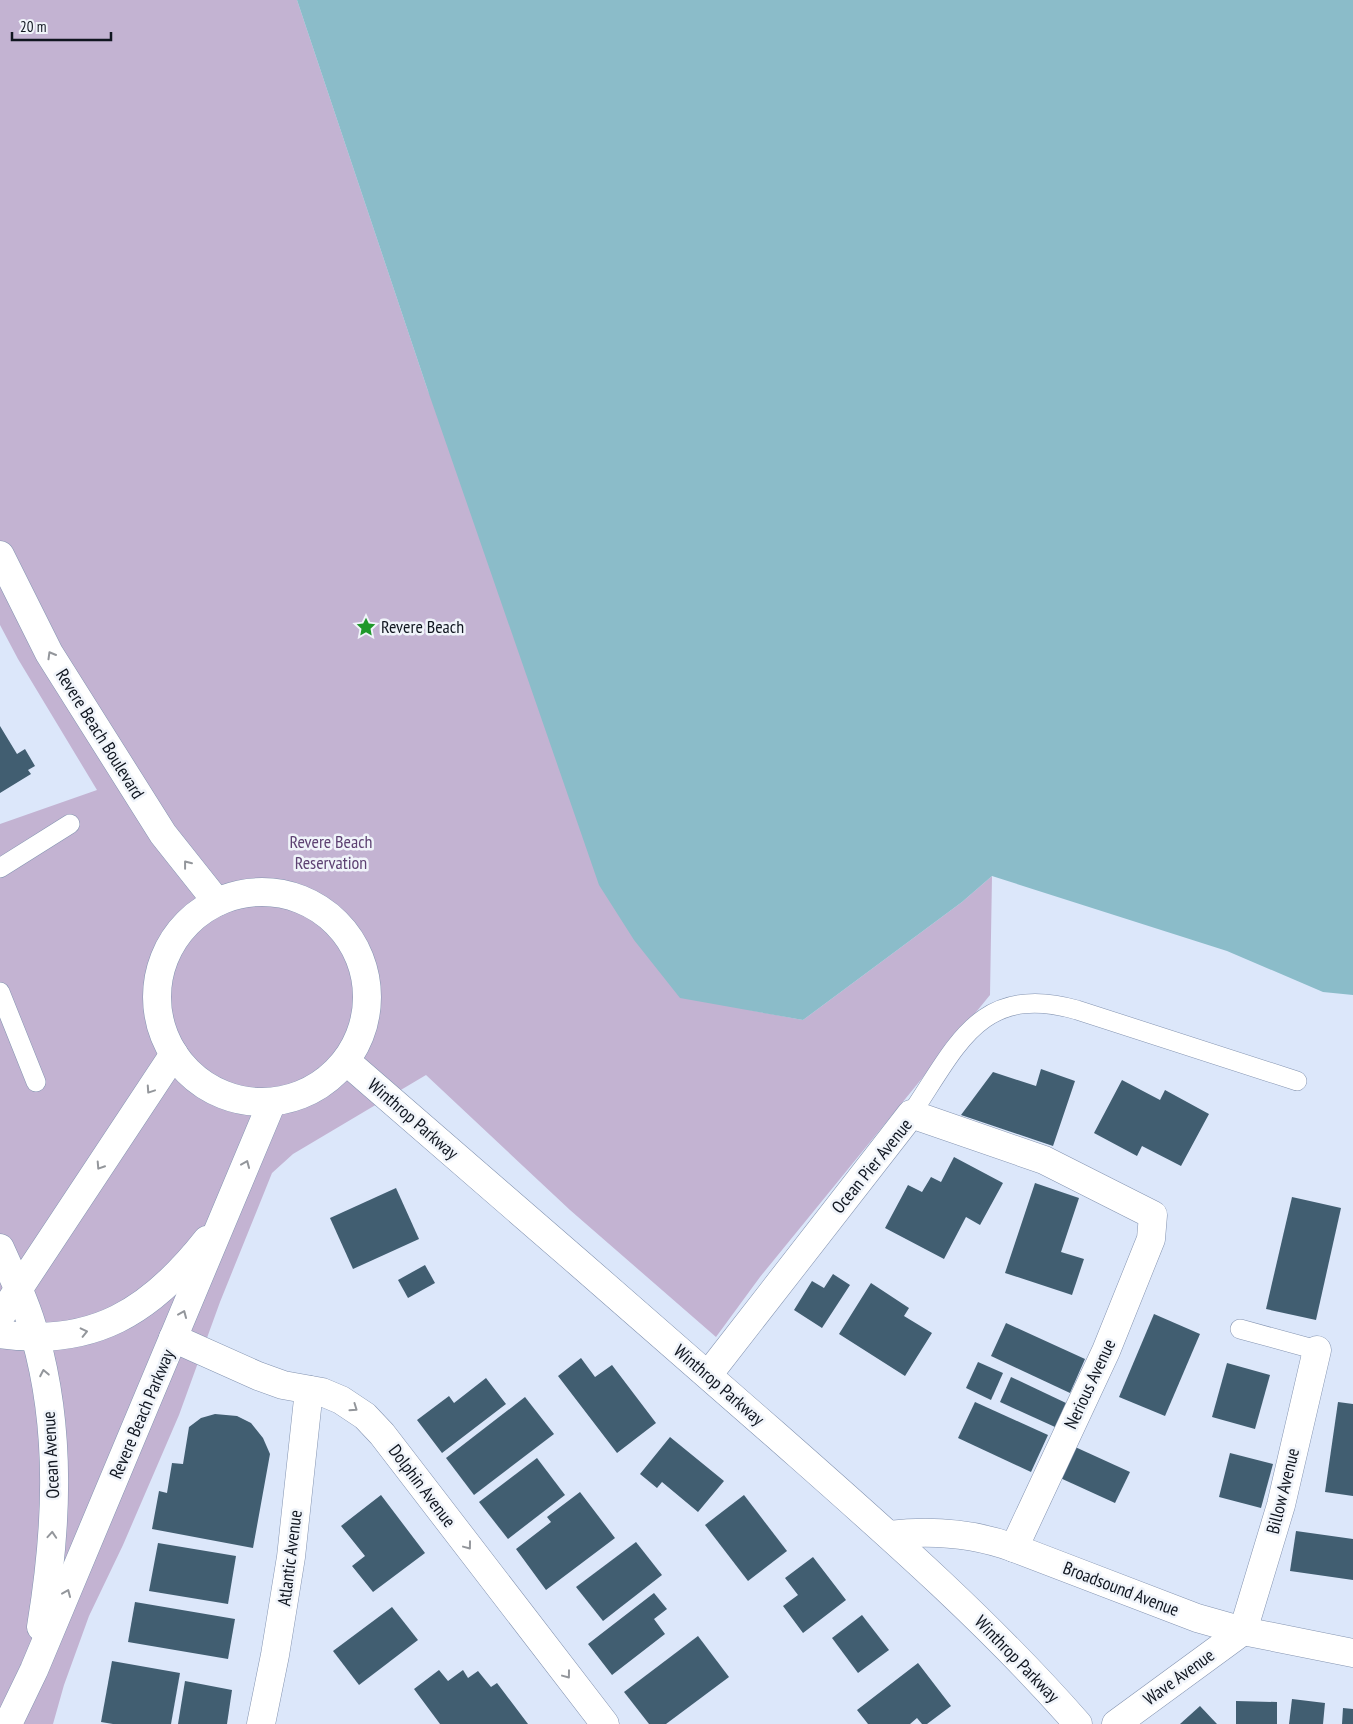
<svg xmlns="http://www.w3.org/2000/svg" width="1353" height="1724" viewBox="0 0 1353 1724" font-family="'PT Sans Narrow',sans-serif">
	<style>
		.green { fill: #c3b3d2 }
		.water { fill: #8bbcc9 }
		.building { fill: #415e71 }
		.lines { fill: none; stroke-linecap: round; stroke-linejoin: round }
		.service-casing { stroke: #8393b0; stroke-width: 20 }
		.minor-casing { stroke: #8393b0; stroke-width: 29 }
		.secondary-casing { stroke: #8393b0; stroke-width: 29 }
		.service { stroke: #fff; stroke-width: 19 }
		.minor { stroke: #fff; stroke-width: 28 }
		.secondary { stroke: #fff; stroke-width: 28 }
		.oneway { stroke: #93969b }
		.labels { text-anchor: middle; stroke-width: 5; stroke-linejoin: round; paint-order: stroke }
		.poi-label { font-size: 18px; fill: #101620; stroke: #f0f4fa; text-anchor: start }
		.street-label { font-size: 18px; fill: #101620; stroke: #f0f4fa }
		.park-label { font-size: 18px; fill: #5d4172; stroke: #f0f4fa }
	</style>
	<rect width="100%" height="100%" fill="#dce7fa"/>
	<polygon class="green" points="0,0 297,0 428,391 750,1010 803,1020 962,902 992,876 990,995 760,1277 716,1337 570,1210 426,1075 293,1154 272,1173 220,1302 179,1415 123,1545 89,1616 64,1685 53,1724 0,1724 0,824 97,790 18,659 0,625"/>
	<polygon class="water" points="297,0 1353,0 1353,995 1323,992 1227,951 992,876 962,902 803,1020 680,998 634,940 599,885 428,391"/>
	<g class="building">
		<polygon points="0,726 17,754 25,749 35,766 28,770 31,774 0,793"/>
		<polygon points="1041,1069 1075,1081 1053,1146 961,1115 993,1072 1036,1086"/>
		<polygon points="1122,1080 1160,1100 1165,1090 1209,1114 1181,1166 1142,1146 1137,1156 1094,1133"/>
		<polygon points="954,1157 1003,1183 980,1225 966,1217 944,1259 885,1228 908,1185 922,1192 931,1177 941,1182"/>
		<polygon points="1035,1183 1079,1198 1061,1252 1084,1259 1072,1295 1005,1273"/>
		<polygon points="396,1188 419,1239 353,1269 330,1218"/>
		<polygon points="1292,1197 1341,1208 1316,1320 1266,1309"/>
		<polygon points="425,1265 435,1283 408,1298 398,1280"/>
		<polygon points="833,1274 850,1285 822,1328 794,1310 812,1281 824,1288"/>
		<polygon points="871,1283 909,1308 904,1316 932,1333 905,1376 839,1334"/>
		<polygon points="1154,1314 1200,1334 1165,1416 1119,1397"/>
		<polygon points="1006,1323 1085,1359 1070,1393 991,1356"/>
		<polygon points="581,1358 595,1377 612,1365 656,1423 617,1453 558,1376"/>
		<polygon points="978,1362 1003,1373 991,1400 966,1388"/>
		<polygon points="1227,1363 1270,1375 1255,1429 1212,1417"/>
		<polygon points="1011,1377 1066,1403 1055,1427 1000,1402"/>
		<polygon points="486,1378 506,1404 442,1453 417,1420 449,1396 454,1403"/>
		<polygon points="525,1397 554,1434 474,1495 446,1458"/>
		<polygon points="975,1402 1048,1435 1031,1472 958,1438"/>
		<polygon points="1338,1402 1353,1404 1353,1496 1325,1492"/>
		<polygon points="215,1414 237,1416 251,1423 263,1438 270,1454 253,1548 152,1529 159,1491 167,1493 172,1463 183,1464 189,1427 201,1418"/>
		<polygon points="670,1437 724,1481 698,1512 662,1482 657,1488 640,1474"/>
		<polygon points="1073,1446 1130,1472 1115,1503 1058,1477"/>
		<polygon points="1230,1453 1273,1464 1261,1508 1219,1497"/>
		<polygon points="537,1458 565,1495 508,1539 479,1502"/>
		<polygon points="580,1492 615,1538 546,1590 516,1549 551,1522 547,1517"/>
		<polygon points="381,1495 425,1553 373,1592 352,1566 365,1556 341,1526"/>
		<polygon points="744,1495 787,1551 748,1581 705,1525"/>
		<polygon points="1296,1531 1353,1539 1353,1580 1290,1571"/>
		<polygon points="636,1542 662,1575 603,1621 576,1587"/>
		<polygon points="158,1543 236,1556 228,1604 149,1591"/>
		<polygon points="813,1557 846,1600 803,1633 783,1606 798,1595 785,1578"/>
		<polygon points="654,1593 667,1609 654,1619 665,1634 612,1675 588,1644"/>
		<polygon points="135,1602 235,1619 228,1659 128,1642"/>
		<polygon points="392,1607 418,1640 359,1685 333,1651"/>
		<polygon points="862,1615 889,1650 858,1673 832,1638"/>
		<polygon points="698,1636 729,1677 666,1724 649,1724 624,1692"/>
		<polygon points="112,1661 180,1673 171,1724 113,1724 101,1722"/>
		<polygon points="918,1663 951,1706 927,1724 922,1724 917,1718 910,1724 868,1724 857,1710"/>
		<polygon points="439,1670 448,1681 463,1670 468,1678 478,1671 491,1687 497,1683 528,1724 440,1724 414,1689"/>
		<polygon points="185,1681 232,1690 227,1724 178,1724"/>
		<polygon points="1292,1699 1325,1703 1323,1724 1289,1724"/>
		<polygon points="1236,1701 1277,1702 1277,1724 1236,1724"/>
		<polygon points="1200,1706 1217,1724 1180,1724"/>
		<polygon points="1343,1708 1353,1709 1353,1724 1342,1724"/>
	</g>
	<g class="lines">
		<defs>
			<g id="service">
				<polyline points="0,868 70,824"/>
				<polyline points="0,992 36,1082"/>
				<path d="M911,1114C957,1046 980,982 1077,1010L1297,1081"/>
				<polyline points="1240,1329 1317,1350"/>
			</g>
			<g id="minor">
				<polyline points="173,1338 258,1376 283,1385 322,1392 341,1400 365,1416 382,1434 605,1724"/>
				<polyline points="708,1375 911,1114 1044,1160 1153,1215 1151,1239 1106,1351 1014,1548"/>
				<path d="M889,1535C932,1530 973,1533 1014,1548L1197,1618L1243,1631L1353,1653"/>
				<polyline points="261,1724 275,1655 291,1557 309,1390"/>
				<polyline points="1116,1724 1243,1631 1281,1505 1317,1350"/>
			</g>
			<g id="secondary">
				<polyline points="0,555 49,653 163,834 217,902"/>
				<circle cx="262" cy="997" r="105"/>
				<path d="M346,1061C490,1186 634,1310 777,1436C881,1528 986,1619 1078,1724"/>
				<path d="M0,1248C13,1277 27,1305 35,1336C62,1431 57,1530 41,1627"/>
				<polyline points="0,1317 174,1054"/>
				<path d="M0,1334C93,1348 151,1311 207,1240"/>
				<polyline points="8,1724 34,1670 272,1102"/>
			</g>
		</defs>
		<use href="#service" class="service-casing"/>
		<use href="#minor" class="minor-casing"/>
		<use href="#secondary" class="secondary-casing"/>
		<use href="#service" class="service"/>
		<use href="#minor" class="minor"/>
		<use href="#secondary" class="secondary"/>
	</g>
	<defs><path id="oneway-chevron" d="M-2-3.5L2.5 0L-2 3.5" fill="none" stroke-width="1.6" stroke-linecap="round" stroke-linejoin="round" transform="scale(1.25)"/></defs>
	<g class="oneway">
		<use href="#oneway-chevron" transform="translate(51 655) rotate(-120)"/>
		<use href="#oneway-chevron" transform="translate(187 864) rotate(-128)"/>
		<use href="#oneway-chevron" transform="translate(150 1090) rotate(124)"/>
		<use href="#oneway-chevron" transform="translate(246 1164) rotate(-67)"/>
		<use href="#oneway-chevron" transform="translate(100 1166) rotate(123)"/>
		<use href="#oneway-chevron" transform="translate(183 1314) rotate(-67)"/>
		<use href="#oneway-chevron" transform="translate(84 1332) rotate(-13)"/>
		<use href="#oneway-chevron" transform="translate(44 1373) rotate(-101)"/>
		<use href="#oneway-chevron" transform="translate(354 1408) rotate(35)"/>
		<use href="#oneway-chevron" transform="translate(52 1535) rotate(-86)"/>
		<use href="#oneway-chevron" transform="translate(468 1546) rotate(53)"/>
		<use href="#oneway-chevron" transform="translate(67 1593) rotate(-67)"/>
		<use href="#oneway-chevron" transform="translate(567 1675) rotate(53)"/>
	</g>
	<defs>
		<symbol id="sight-bare" viewBox="-9 -9 18 18"><path d="M0-6L1.8-2.2L6-1.7L2.9 1.2L3.7 5.4L0 3.3L-3.7 5.4L-2.9 1.2L-6-1.7L-1.8-2.2Z" fill="#1e982a" stroke="#f0f4fa" stroke-width="2.5" paint-order="stroke"/></symbol>
	</defs>
	<g fill-rule="evenodd">
		<use href="#sight-bare" x="352" y="613" width="28" height="28"/>
	</g>
	<g class="labels">
		<g class="poi-label">
			<text x="381" y="633">Revere Beach</text>
		</g>
		<g class="street-label">
			<text transform="translate(100 734) rotate(58)" y="6">Revere Beach Boulevard</text>
			<text transform="translate(413 1119) rotate(41)" y="6">Winthrop Parkway</text>
			<text transform="translate(872 1166) rotate(-51)" y="6">Ocean Pier Avenue</text>
			<text transform="translate(1090 1384) rotate(-65)" y="6">Nerious Avenue</text>
			<text transform="translate(719 1385) rotate(41)" y="6">Winthrop Parkway</text>
			<text transform="translate(142 1414) rotate(-67)" y="6">Revere Beach Parkway</text>
			<text transform="translate(51 1455) rotate(-93)" y="6">Ocean Avenue</text>
			<text transform="translate(422 1486) rotate(53)" y="6">Dolphin Avenue</text>
			<text transform="translate(1283 1491) rotate(-76)" y="6">Billow Avenue</text>
			<text transform="translate(290 1558) rotate(-83)" y="6">Atlantic Avenue</text>
			<text transform="translate(1121 1589) rotate(21)" y="6">Broadsound Avenue</text>
			<text transform="translate(1017 1659) rotate(46)" y="6">Winthrop Parkway</text>
			<text transform="translate(1179 1677) rotate(-36)" y="6">Wave Avenue</text>
		</g>
		<g class="park-label">
			<text x="331" y="848">Revere Beach<tspan x="331" dy="21">Reservation</tspan></text>
		</g>
	</g>
	<path d="M12 32v8h99v-8" fill="none" stroke="#101620" stroke-width="2.5"/>
	<text x="20" y="32" font-size="15" fill="#101620" stroke="#f0f4fa" stroke-width="4" paint-order="stroke">20 m</text>
</svg>
